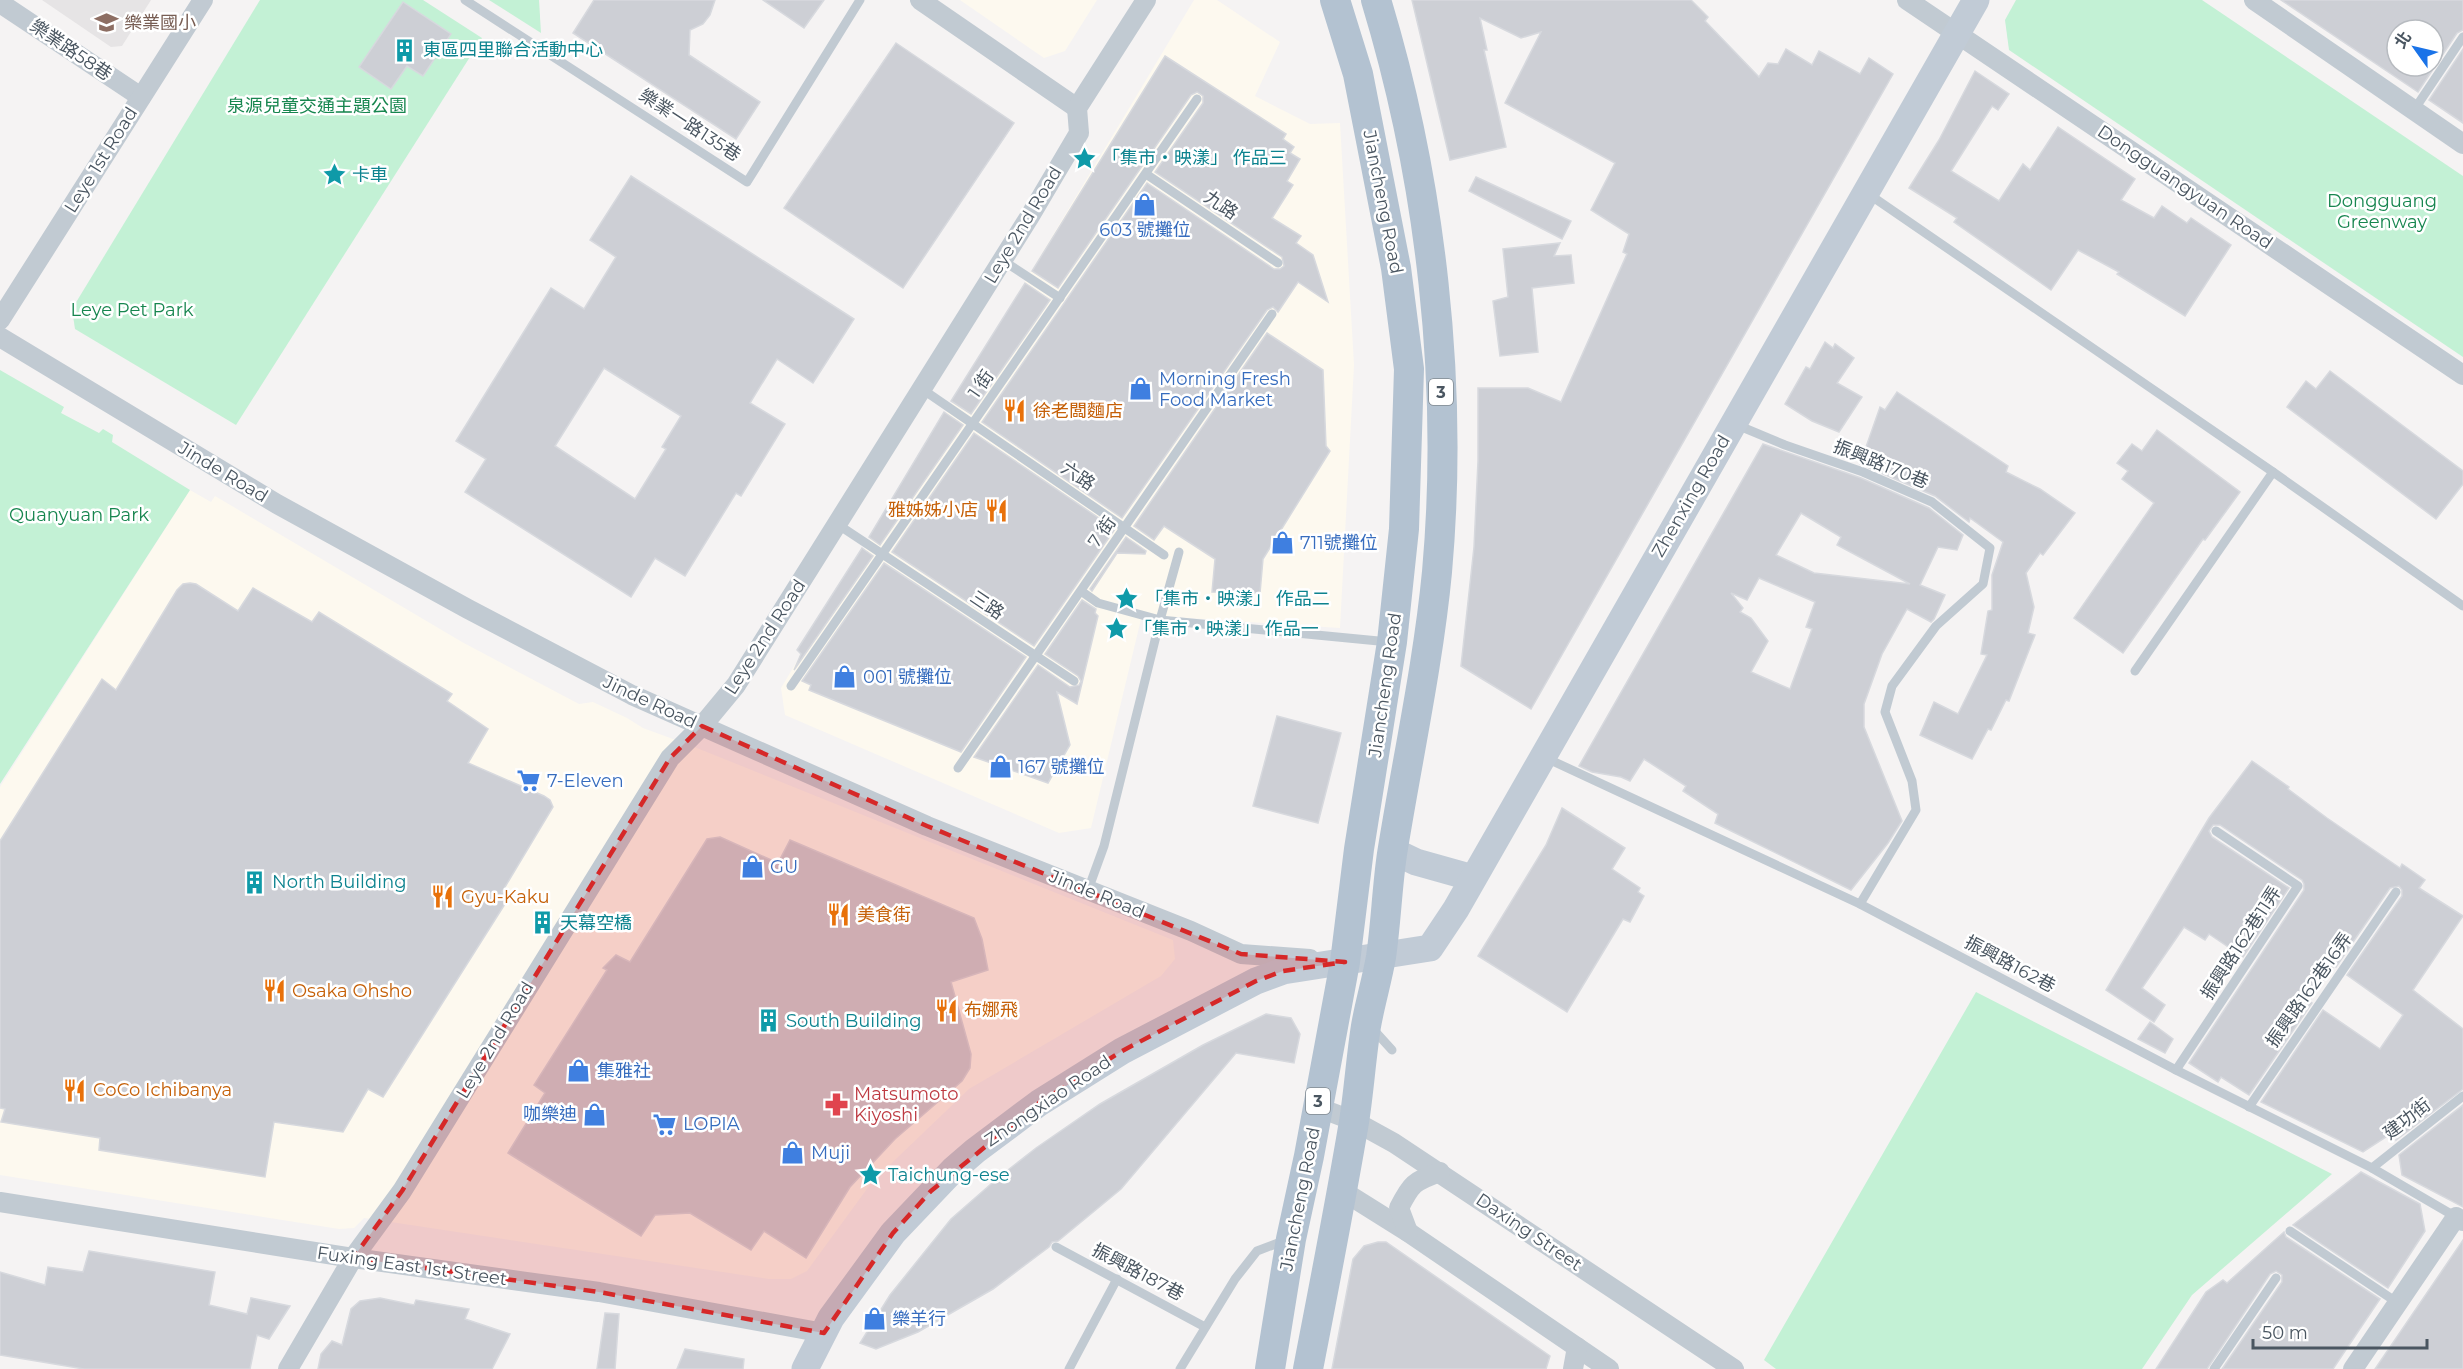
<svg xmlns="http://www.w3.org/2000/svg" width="2463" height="1369" viewBox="0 0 2463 1369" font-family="Montserrat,'Noto Sans TC',sans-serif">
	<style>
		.commercial { fill: #fdf9ef }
		.education { fill: #e6e4e5 }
		.green { fill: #c3f1d5 }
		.building { fill: #cdcfd5; stroke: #d7d9de; stroke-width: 1.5; fill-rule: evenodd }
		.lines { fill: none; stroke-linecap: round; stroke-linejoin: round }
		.service { stroke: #c1cad2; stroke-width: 9 }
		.minor { stroke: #c1cad2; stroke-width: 20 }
		.secondary { stroke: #c1cbd6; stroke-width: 27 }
		.primary { stroke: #b3c2d1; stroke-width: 30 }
		.marked { fill: #d62828; fill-opacity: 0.2; stroke: #d62828; stroke-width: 4.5; stroke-dasharray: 12 8; stroke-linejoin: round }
		.labels { text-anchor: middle; stroke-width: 5; stroke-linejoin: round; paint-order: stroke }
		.shield { fill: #fff; stroke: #808990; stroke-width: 1.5 }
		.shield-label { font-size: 16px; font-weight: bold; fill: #4a5661 }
		.education-label { font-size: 18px; fill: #785e54; stroke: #fff; text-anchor: start }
		.street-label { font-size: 18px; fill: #4a5661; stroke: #fff }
		.culture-label { font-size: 18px; fill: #0d838f; stroke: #fff; text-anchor: start }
		.park-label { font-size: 18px; fill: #17864f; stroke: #fff }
		.shop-label { font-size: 18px; fill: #366cbe; stroke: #fff; text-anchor: start }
		.food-label { font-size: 18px; fill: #c56008; stroke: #fff; text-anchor: start }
		.health-label { font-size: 18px; fill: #be3a42; stroke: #fff; text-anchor: start }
	</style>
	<rect width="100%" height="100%" fill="#f5f3f3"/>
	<g class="commercial">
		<polygon points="960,0 1097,0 1065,51 1044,58"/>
		<polygon points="1194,0 1217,0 1280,42 1255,96 1310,124 1340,123 1354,365 1340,628 1142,615 1091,828 1059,833 785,715 781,688"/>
		<polygon points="190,490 211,502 215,496 462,642 579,704 593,702 627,718 643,728 692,746 1173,940 1175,959 1161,976 969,1089 872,1182 807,1271 791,1279 769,1279 364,1218 354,1228 339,1229 0,1175 0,787"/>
	</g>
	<polygon class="education" points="42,0 151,0 122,46 111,47"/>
	<g class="green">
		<polygon points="260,0 423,0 482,38 236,425 75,329 72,309"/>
		<polygon points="489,0 539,0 541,33"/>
		<polygon points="2016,0 2202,0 2463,176 2463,357 2009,50 2005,20"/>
		<polygon points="0,370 64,407 61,413 99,433 103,429 113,435 112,442 190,490 0,784"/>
		<polygon points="1976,992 2332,1174 2192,1295 2142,1369 1776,1369 1764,1360"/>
	</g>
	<g class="building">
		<polygon points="594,0 715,0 710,15 703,24 690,30 689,55 760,102 736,139 573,33"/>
		<polygon points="763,0 824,0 804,28"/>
		<polygon points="1412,0 1691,0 1708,17 1705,21 1759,77 1768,63 1778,64 1786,49 1812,65 1819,51 1860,74 1869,58 1893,74 1531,709 1461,666 1474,547 1478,461 1478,388 1528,388 1561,402 1627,254 1623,252 1629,234 1591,210 1615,163 1505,103 1541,32 1521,38 1480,18 1487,50 1484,50 1506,147 1450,160"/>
		<path d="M2281,0H2463V30L2457,33L2418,92ZM2397,30H2433V66H2397Z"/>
		<polygon points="403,2 451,34 423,76 407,66 391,89 359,67"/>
		<polygon points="896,43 1014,123 903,288 784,208"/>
		<polygon points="2463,49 2463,123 2429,100"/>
		<polygon points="1165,56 1286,134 1283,139 1294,147 1290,153 1300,159 1287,181 1293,185 1272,218 1301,236 1296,243 1313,255 1328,302 1298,282 1278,312 1273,307 1267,310 1122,518 982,422 1147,183 1274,269 1280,269 1284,266 1282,257 1155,172 1203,103 1203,96 1197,92 1191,95 1058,288 1032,271"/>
		<polygon points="1975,71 2009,94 1998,110 1992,106 1951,171 1999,201 2023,164 2030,170 2058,127 2135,179 2121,200 2154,218 2162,206 2187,223 2191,218 2231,245 2185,316 2117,274 2119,272 2078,250 2051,290 1954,222 1957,218 1909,188 1939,140"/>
		<path d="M631,176L854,319L813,383L777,359L750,403L785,424L741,496L736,493L685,576L655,558L631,597L465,492L486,459L456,441L551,288L584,309L616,257L590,240ZM604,368L681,416L662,447L666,449L635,499L555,446Z"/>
		<polygon points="1476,177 1571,221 1562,239 1469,191"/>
		<polygon points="1560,243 1554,256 1571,255 1574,283 1532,288 1538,352 1500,356 1493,301 1508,297 1503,249"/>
		<polygon points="1025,283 1050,300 971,414 951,401"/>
		<polygon points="1267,333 1323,370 1326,446 1330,451 1263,559 1260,593 1212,592 1215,559 1164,526 1154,540 1134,526"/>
		<polygon points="1825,342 1833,348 1835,344 1854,358 1837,383 1862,397 1839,432 1812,421 1785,404 1806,367 1810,369"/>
		<polygon points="2330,371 2463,471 2463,484 2436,519 2287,407 2306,381 2316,389"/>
		<polygon points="1897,392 2008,466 2006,472 2040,489 2075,513 2043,555 2040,553 2026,573 2034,607 2028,633 2035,635 2009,701 2006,700 1991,730 1988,729 1972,759 1920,735 1934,702 1958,714 1987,655 1981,654 1988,611 1992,610 1992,575 2003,542 1970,518 1969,522 1935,496 1860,464 1880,407 1885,410"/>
		<polygon points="944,412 963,425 880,545 869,537"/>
		<polygon points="2157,430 2240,492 2205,540 2203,539 2123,653 2074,618 2154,503 2122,479 2128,471 2117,463 2132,444 2142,451"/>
		<polygon points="974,433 1115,529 1034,646 892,552"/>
		<path d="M1763,444L1861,478L1929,508L1963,535L1957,550L1938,547L1920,585L1945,595L1934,619L1931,622L1907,609L1882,654L1864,704V727L1902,821L1888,843L1851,890L1715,823L1718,814L1683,791L1686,786L1644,759L1630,781L1621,777L1592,772L1579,766ZM1801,513L1841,537L1837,545L1910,584L1814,573L1776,555ZM1759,578L1815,602L1806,627L1812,629L1790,689L1751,672L1768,641L1751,618L1740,612L1743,608L1731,593L1747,600Z"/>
		<polygon points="1126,537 1146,551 1145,554 1117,553 1092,591 1090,589"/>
		<polygon points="862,548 873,556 794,670 801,654 797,650"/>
		<polygon points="884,563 1026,657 961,752 809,690 811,685 802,681"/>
		<polygon points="190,583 196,584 238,611 253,588 312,622 319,612 452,694 447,701 488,729 468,763 544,796 550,800 553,807 502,892 510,896 383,1097 368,1089 343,1132 274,1122 265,1177 99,1150 100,1138 1,1122 5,1109 0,1108 0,841 102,679 116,690 177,590 183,584"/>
		<polygon points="1082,600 1096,609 1095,613 1098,616 1077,704 1057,692 1070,745 1048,783 974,757 1038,665 1070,687 1079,685 1081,681 1078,676 1045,654"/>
		<polygon points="1277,716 1341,733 1318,823 1253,806"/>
		<polygon points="2252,761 2289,787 2288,789 2327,818 2400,868 2402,864 2425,880 2419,888 2463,916 2413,990 2463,1029 2463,1089 2396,1140 2395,1131 2363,1152 2261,1102 2323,1010 2380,1049 2403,1015 2347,975 2402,896 2402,890 2399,886 2390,888 2336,967 2334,966 2309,1001 2312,1003 2249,1095 2221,1077 2218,1082 2189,1063 2304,890 2304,884 2302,880 2220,825 2213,825 2209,831 2212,837 2289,888 2243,957 2209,934 2205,940 2184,927 2142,988 2165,1005 2154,1022 2106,990 2209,818"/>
		<polygon points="1562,808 1625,848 1612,869 1640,888 1638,892 1644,896 1630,922 1623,919 1567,1012 1478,956 1546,845"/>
		<polygon points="720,837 778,863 790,840 974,918 982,939 988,970 951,982 971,1054 970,1068 962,1081 895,1139 850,1187 806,1258 764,1231 751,1250 690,1213 655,1215 641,1236 508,1153 545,1093 534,1085 607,970 603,968 616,955 630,962 707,839"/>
		<polygon points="1266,1014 1291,1018 1300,1034 1294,1063 1236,1053 1121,1189 1058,1241 1052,1242 1049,1247 993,1289 918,1332 876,1349 860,1343 890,1295 951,1219 999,1177 1036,1148 1100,1104 1203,1045"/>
		<polygon points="2150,1022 2173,1039 2165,1053 2138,1039"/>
		<polygon points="2463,1105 2463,1207 2402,1175 2399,1155"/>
		<polygon points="2361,1172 2420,1204 2425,1231 2388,1288 2293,1225"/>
		<polygon points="2284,1232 2286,1237 2380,1299 2333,1369 2222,1369 2282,1282 2282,1275 2276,1271 2270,1274 2207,1369 2156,1369 2206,1292 2223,1280 2227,1283"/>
		<polygon points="2463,1240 2463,1369 2375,1369"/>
		<polygon points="1378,1242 1386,1242 1550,1356 1546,1369 1332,1369 1353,1259 1364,1246"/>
		<polygon points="89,1251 215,1272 209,1305 247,1314 251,1298 290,1306 269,1339 257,1335 250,1369 84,1369 0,1355 0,1272 45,1285 48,1267 83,1272"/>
		<polygon points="380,1298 414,1305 416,1300 469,1309 465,1319 510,1334 492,1369 318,1369 321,1354 332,1341 342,1345 351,1309 360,1301"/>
		<polygon points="605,1313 619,1314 615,1369 597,1369"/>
		<polygon points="685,1349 744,1359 743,1369 677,1369"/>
	</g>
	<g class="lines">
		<g class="service">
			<polyline points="465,0 747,182 860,0"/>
			<polyline points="2414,110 2463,37"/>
			<polyline points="1146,174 1278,263"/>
			<polyline points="1867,193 2273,472 2463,606"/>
			<polyline points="1002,260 1060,298"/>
			<polyline points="922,389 1164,555"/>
			<polyline points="1737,425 1785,445 1863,472 1932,502 1990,548 1983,584 1936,626 1892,686 1885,712 1912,781 1916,810 1860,904"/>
			<polyline points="837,524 1074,681"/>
			<polyline points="1081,591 1098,603 1160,620 1179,552"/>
			<polyline points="2135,671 2273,472"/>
			<polyline points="791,686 1197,99"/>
			<polyline points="1546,758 1860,904 2176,1070 2372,1168 2456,1217"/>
			<polyline points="958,768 1272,314"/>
			<polyline points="1088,890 1104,846 1160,620 1389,642"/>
			<polyline points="1372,1028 1392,1050"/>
			<polyline points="2176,1070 2298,886 2216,831"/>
			<polyline points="2249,1107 2396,892"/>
			<polyline points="2372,1168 2463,1096"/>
			<polyline points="2290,1231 2398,1303"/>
			<polyline points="1056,1247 1205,1327"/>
			<polyline points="1069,1369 1117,1279"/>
			<polyline points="1180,1369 1235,1279 1257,1251 1286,1240"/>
			<polyline points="2214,1369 2276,1278"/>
		</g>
		<g class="minor">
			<polyline points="920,0 1077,108"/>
			<polyline points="1907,0 2463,375"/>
			<polyline points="2254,0 2463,144"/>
			<polyline points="0,3 141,97"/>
			<polyline points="0,320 203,0"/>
			<polyline points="0,337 277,504 468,609 632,695 927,826 1191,931 1241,954 1310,959"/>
			<polyline points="1317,1107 1354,1121 1394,1143 1734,1369"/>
			<polyline points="1341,1190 1408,1232 1609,1369"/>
			<polyline points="0,1202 353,1258 599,1292 824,1333"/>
			<path d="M1408,1232L1399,1208C1411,1184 1414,1181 1440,1172"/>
			<polyline points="288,1369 353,1258 402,1191 670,758 702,726 736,685 837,524 1030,216 1079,133 1077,108 1146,0"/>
			<polyline points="1573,1369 1577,1347"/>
			<polyline points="2353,1369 2456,1217 2463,1221"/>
		</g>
		<g class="secondary">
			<polyline points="1393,851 1416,862 1473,878"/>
			<polyline points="805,1369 831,1318 893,1233 953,1170 975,1151 1039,1103 1122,1051 1256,981 1283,971 1430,948 1456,909 1976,0"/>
		</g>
		<g class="primary">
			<polyline points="1270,1369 1291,1239 1309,1156 1345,962 1359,849 1392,642 1404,529 1409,369 1396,268 1358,74 1335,0"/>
			<path d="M1308,1369C1324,1287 1340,1205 1354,1122C1359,1090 1361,1058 1366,1026C1370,1003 1377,980 1381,957C1386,923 1387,888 1392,854C1407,760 1428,666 1437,572C1454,383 1431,181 1376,0"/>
		</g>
	</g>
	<path class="marked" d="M702,726L927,826L1241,954L1345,962L1283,971L1256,981L1122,1051L1039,1103L931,1191L893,1233L824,1333L599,1292L353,1258L402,1191L670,758Z"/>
	<defs>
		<symbol id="school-bare" viewBox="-9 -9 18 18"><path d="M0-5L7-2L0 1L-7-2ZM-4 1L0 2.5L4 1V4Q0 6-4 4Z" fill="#8d6e63" stroke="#fff" stroke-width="2.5" paint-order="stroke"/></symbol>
		<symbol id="building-bare" viewBox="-9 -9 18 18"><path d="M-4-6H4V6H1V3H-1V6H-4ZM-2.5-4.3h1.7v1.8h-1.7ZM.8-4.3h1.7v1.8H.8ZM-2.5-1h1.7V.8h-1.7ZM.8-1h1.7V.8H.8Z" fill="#0f9aa8" stroke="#fff" stroke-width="2.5" paint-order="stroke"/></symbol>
		<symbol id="sight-bare" viewBox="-9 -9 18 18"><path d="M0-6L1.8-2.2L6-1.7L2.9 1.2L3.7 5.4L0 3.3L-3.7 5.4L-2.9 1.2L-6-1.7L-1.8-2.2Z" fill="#0f9aa8" stroke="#fff" stroke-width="2.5" paint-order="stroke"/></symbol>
		<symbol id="shop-bare" viewBox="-9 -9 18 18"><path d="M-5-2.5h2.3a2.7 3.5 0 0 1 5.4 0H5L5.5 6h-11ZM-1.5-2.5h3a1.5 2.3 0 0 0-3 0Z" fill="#3f7fe0" stroke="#fff" stroke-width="2.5" paint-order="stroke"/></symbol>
		<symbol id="restaurant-bare" viewBox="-9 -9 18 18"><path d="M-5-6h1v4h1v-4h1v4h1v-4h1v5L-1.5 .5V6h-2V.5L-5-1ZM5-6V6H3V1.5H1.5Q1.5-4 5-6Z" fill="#e8710a" stroke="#fff" stroke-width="2.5" paint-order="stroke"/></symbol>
		<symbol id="supermarket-bare" viewBox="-9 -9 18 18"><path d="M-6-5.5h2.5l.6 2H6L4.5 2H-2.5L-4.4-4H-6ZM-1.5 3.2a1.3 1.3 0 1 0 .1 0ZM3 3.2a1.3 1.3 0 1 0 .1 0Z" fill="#3f7fe0" stroke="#fff" stroke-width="2.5" paint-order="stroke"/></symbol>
		<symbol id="pharmacy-bare" viewBox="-9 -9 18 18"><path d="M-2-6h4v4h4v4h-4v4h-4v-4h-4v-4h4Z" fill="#e0444e" stroke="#fff" stroke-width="2.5" paint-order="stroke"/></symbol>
	</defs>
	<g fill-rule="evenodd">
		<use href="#school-bare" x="90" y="6" width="33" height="33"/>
		<use href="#building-bare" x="388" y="34" width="33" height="33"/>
		<use href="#sight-bare" x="1068" y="142" width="33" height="33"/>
		<use href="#sight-bare" x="318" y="158" width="33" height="33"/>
		<use href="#shop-bare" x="1128" y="188" width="33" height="33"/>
		<use href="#shop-bare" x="1124" y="372" width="33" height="33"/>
		<use href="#restaurant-bare" x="998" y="394" width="33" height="33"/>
		<use href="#restaurant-bare" x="980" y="494" width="33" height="33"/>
		<use href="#shop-bare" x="1266" y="526" width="33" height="33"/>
		<use href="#sight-bare" x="1110" y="582" width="33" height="33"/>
		<use href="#sight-bare" x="1100" y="612" width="33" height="33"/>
		<use href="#shop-bare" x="828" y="660" width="33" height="33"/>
		<use href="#shop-bare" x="984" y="750" width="33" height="33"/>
		<use href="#supermarket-bare" x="512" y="764" width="33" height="33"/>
		<use href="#shop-bare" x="736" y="850" width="33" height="33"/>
		<use href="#building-bare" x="238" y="866" width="33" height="33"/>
		<use href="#restaurant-bare" x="426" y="880" width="33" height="33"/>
		<use href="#restaurant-bare" x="822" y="898" width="33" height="33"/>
		<use href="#building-bare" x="526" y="906" width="33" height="33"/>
		<use href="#restaurant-bare" x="258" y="974" width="33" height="33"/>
		<use href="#restaurant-bare" x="930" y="994" width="33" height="33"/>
		<use href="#building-bare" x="752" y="1004" width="33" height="33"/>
		<use href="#shop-bare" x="562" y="1054" width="33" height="33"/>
		<use href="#restaurant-bare" x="58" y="1074" width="33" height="33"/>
		<use href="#pharmacy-bare" x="820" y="1088" width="33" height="33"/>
		<use href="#shop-bare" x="578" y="1098" width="33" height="33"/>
		<use href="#supermarket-bare" x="648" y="1108" width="33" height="33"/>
		<use href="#shop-bare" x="776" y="1136" width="33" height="33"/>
		<use href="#sight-bare" x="854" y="1158" width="33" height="33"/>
		<use href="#shop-bare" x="858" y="1302" width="33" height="33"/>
	</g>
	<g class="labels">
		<g class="shield">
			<rect x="1429" y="379" width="24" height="26" rx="4.5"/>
			<rect x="1306" y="1088" width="24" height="26" rx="4.5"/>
		</g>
		<g class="shield-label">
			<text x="1441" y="398">3</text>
			<text x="1318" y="1107">3</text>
		</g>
		<g class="education-label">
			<text x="124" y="29">樂業國小</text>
		</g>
		<g class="street-label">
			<text transform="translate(71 50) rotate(34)" y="6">樂業路58巷</text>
			<text transform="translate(690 125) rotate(33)" y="6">樂業一路135巷</text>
			<text transform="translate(101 160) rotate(-58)" y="6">Leye 1st Road</text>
			<text transform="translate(2185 187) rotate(34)" y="6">Dongguangyuan Road</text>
			<text transform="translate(1383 202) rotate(79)" y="6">Jiancheng Road</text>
			<text transform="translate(1221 205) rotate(34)" y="6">九路</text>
			<text transform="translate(1023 225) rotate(-59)" y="6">Leye 2nd Road</text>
			<text transform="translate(981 384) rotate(-55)" y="6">1 街</text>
			<text transform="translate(1881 464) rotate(22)" y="6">振興路170巷</text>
			<text transform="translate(223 472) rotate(31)" y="6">Jinde Road</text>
			<text transform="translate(1078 476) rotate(34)" y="6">六路</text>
			<text transform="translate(1691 496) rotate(-60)" y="6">Zhenxing Road</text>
			<text transform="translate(1102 532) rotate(-55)" y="6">7 街</text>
			<text transform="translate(987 605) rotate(34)" y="6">三路</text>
			<text transform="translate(765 637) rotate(-57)" y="6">Leye 2nd Road</text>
			<text transform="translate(1385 685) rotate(-82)" y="6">Jiancheng Road</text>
			<text transform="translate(650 702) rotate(25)" y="6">Jinde Road</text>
			<text transform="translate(1097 894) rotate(22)" y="6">Jinde Road</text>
			<text transform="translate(2241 943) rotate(-57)" y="6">振興路162巷11弄</text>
			<text transform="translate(2010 964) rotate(28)" y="6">振興路162巷</text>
			<text transform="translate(2309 990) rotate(-55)" y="6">振興路162巷16弄</text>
			<text transform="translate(495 1040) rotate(-59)" y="6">Leye 2nd Road</text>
			<text transform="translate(1048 1101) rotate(-34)" y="6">Zhongxiao Road</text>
			<text transform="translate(2407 1119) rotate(-38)" y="6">建功街</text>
			<text transform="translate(1300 1199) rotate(-79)" y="6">Jiancheng Road</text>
			<text transform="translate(1529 1232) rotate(34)" y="6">Daxing Street</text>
			<text transform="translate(412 1266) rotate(8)" y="6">Fuxing East 1st Street</text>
			<text transform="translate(1138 1272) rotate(28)" y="6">振興路187巷</text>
		</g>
		<g class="culture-label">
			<text x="423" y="56">東區四里聯合活動中心</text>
			<text x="1102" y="164">「集市‧映漾」 作品三</text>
			<text x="352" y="181">卡車</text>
			<text x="1145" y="605">「集市‧映漾」 作品二</text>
			<text x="1134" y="635">「集市‧映漾」 作品一</text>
			<text x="272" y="888">North Building</text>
			<text x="560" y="929">天幕空橋</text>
			<text x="786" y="1027">South Building</text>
			<text x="888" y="1181">Taichung-ese</text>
		</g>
		<g class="park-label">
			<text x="317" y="112">泉源兒童交通主題公園</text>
			<text x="2382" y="207">Dongguang<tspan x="2382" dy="21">Greenway</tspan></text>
			<text x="132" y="316">Leye Pet Park</text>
			<text x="79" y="521">Quanyuan Park</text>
		</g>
		<g class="shop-label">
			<text x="1145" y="236" text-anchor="middle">603 號攤位</text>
			<text x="1159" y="385">Morning Fresh<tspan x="1159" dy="21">Food Market</tspan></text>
			<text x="1300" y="549">711號攤位</text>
			<text x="863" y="683">001 號攤位</text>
			<text x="1018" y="773">167 號攤位</text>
			<text x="547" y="787">7-Eleven</text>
			<text x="770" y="873">GU</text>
			<text x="597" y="1077">集雅社</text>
			<text x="577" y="1120" text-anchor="end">咖樂迪</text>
			<text x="683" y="1130">LOPIA</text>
			<text x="811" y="1159">Muji</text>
			<text x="892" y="1325">樂羊行</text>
		</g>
		<g class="food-label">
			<text x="1033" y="417">徐老闆麵店</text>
			<text x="978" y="516" text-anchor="end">雅姊姊小店</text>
			<text x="461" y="903">Gyu-Kaku</text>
			<text x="857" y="921">美食街</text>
			<text x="292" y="997">Osaka Ohsho</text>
			<text x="964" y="1016">布娜飛</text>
			<text x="93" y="1096">CoCo Ichibanya</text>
		</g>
		<g class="health-label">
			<text x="854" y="1100">Matsumoto<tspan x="854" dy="21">Kiyoshi</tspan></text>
		</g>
	</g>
	<g transform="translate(2415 48) rotate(304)"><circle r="28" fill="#ffffff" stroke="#b7bbc0" stroke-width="1.5"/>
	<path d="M0-4.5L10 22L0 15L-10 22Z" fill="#1a73e8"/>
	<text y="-9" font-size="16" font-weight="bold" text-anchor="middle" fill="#4a5661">北</text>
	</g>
	<path d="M2253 1339v9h174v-9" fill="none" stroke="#4a5661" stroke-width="3"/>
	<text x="2262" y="1339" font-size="18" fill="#4a5661" stroke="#ffffff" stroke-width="4.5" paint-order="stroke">50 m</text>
</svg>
